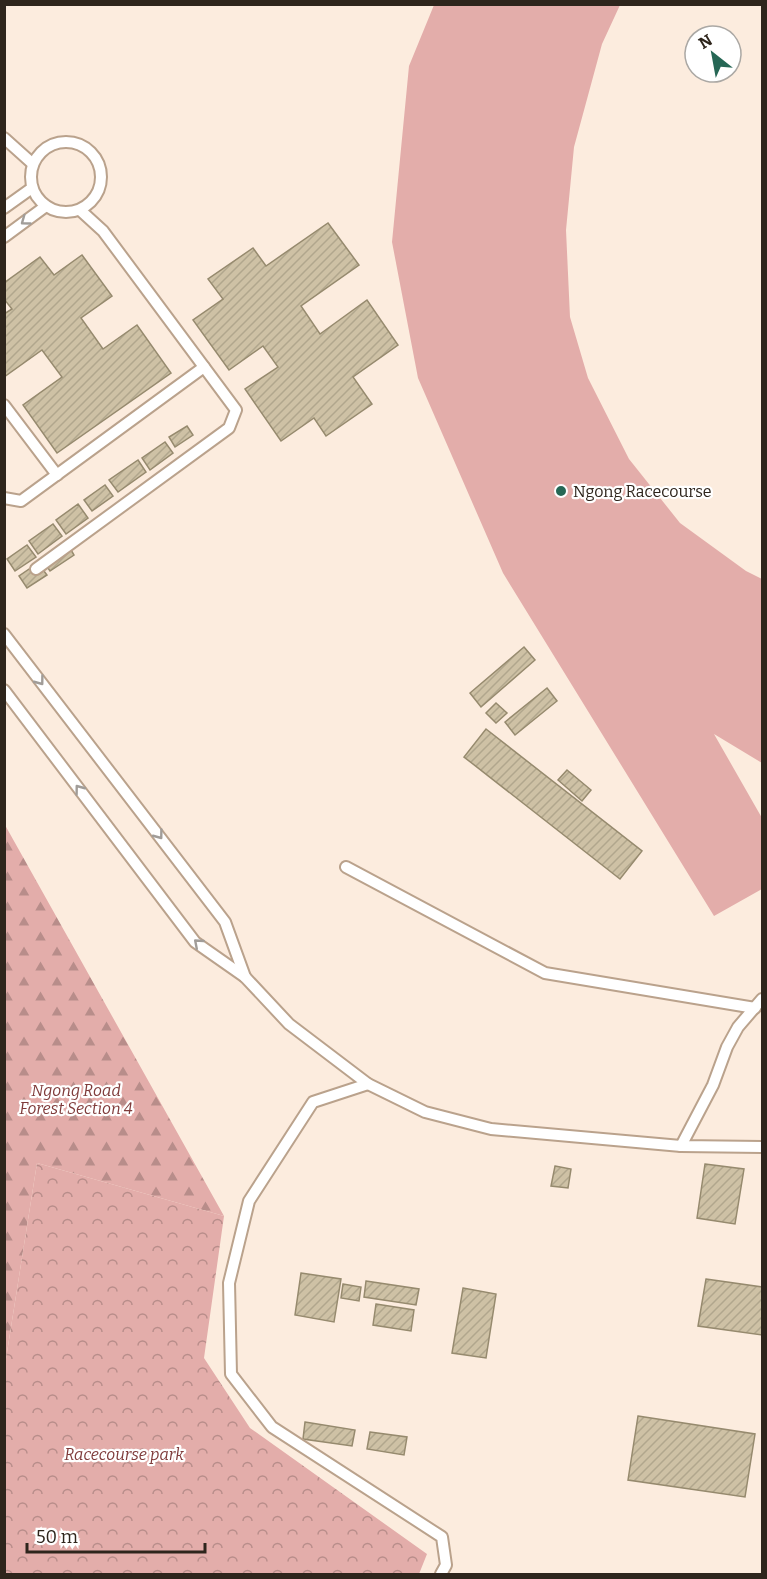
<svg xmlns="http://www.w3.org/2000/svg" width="767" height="1579" viewBox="0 0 767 1579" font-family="Bitter,serif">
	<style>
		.forest { fill: url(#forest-firs) }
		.park { fill: url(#park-crowns) }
		.pitch { fill: #e3adaa }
		.building { fill: url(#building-hatch); stroke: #968a6e; stroke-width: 1.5 }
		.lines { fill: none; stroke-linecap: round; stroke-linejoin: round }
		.service-casing { stroke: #baa28c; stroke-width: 14 }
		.service { stroke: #fff; stroke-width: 10 }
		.oneway { stroke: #a19d99 }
		.poi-dot { fill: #266755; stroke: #fff; stroke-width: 2 }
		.labels { text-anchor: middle; stroke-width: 4.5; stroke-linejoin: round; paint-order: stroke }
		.poi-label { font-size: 16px; fill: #2e251c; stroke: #fff; text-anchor: start }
		.park-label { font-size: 16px; font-style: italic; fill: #7f3b3a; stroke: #fff }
	</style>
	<defs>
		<pattern id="forest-firs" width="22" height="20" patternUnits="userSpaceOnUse" patternTransform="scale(1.5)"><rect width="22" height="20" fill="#e3adaa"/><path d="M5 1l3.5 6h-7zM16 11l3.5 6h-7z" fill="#b88d8a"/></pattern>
		<pattern id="park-crowns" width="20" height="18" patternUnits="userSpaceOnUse" patternTransform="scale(1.5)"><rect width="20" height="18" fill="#e3adaa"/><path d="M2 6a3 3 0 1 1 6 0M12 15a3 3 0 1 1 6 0" fill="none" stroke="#b88d8a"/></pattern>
		<pattern id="building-hatch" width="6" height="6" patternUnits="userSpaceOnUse" patternTransform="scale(1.5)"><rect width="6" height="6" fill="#cec1a5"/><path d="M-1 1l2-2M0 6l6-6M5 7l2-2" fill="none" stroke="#b1a68d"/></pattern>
	</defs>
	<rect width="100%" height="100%" fill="#fcecde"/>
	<polygon class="forest" points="5,825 224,1216 37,1163 5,1365"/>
	<polygon class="park" points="37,1163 224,1216 204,1358 250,1428 427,1554 419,1574 5,1574 5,1365"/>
	<polygon class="pitch" points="434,5 620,5 602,44 574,147 566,230 570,317 588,378 629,459 680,523 746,571 762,579 762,763 714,734 762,818 762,889 714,916 503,573 418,378 392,242 409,66"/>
	<g class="building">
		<polygon points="328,223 359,265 301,306 320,334 367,300 398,345 353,377 372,404 326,436 314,418 281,441 245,389 278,367 263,346 229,370 193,320 223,299 208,279 253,248 266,266"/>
		<polygon points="82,255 112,296 81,318 103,349 137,325 171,373 57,453 23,405 62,377 42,350 4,377 4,314 12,309 4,299 4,283 40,257 54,275"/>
		<polygon points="187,426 193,435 175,447 169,437"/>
		<polygon points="165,442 173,453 150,470 142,458"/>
		<polygon points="138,460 146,472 118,492 109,480"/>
		<polygon points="105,485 113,496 92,511 84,500"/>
		<polygon points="78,504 88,518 66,534 56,520"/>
		<polygon points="53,524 62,536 38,554 29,541"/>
		<polygon points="67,543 74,555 50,571 42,559"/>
		<polygon points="27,545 36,557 15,571 7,559"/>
		<polygon points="38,563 47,575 27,588 19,576"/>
		<polygon points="524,647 535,660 481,707 470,693"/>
		<polygon points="547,688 557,701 515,735 505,722"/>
		<polygon points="496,703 507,713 496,723 486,713"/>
		<polygon points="486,729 642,851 620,879 464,757"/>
		<polygon points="567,770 591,790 582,801 558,780"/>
		<polygon points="705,1164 744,1169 735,1224 697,1218"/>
		<polygon points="555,1166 571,1169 568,1188 551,1186"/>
		<polygon points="301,1273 341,1279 334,1322 295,1315"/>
		<polygon points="706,1279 762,1287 762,1335 698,1326"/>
		<polygon points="366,1281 419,1289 416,1305 364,1297"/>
		<polygon points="343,1284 361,1287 359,1301 341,1298"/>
		<polygon points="463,1288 496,1294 486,1358 452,1353"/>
		<polygon points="376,1304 414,1310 411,1331 373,1325"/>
		<polygon points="638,1416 755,1434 745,1497 628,1480"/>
		<polygon points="305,1422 355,1430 352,1446 303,1439"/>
		<polygon points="370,1432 407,1437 404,1455 367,1449"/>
	</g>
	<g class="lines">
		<defs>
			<g id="service">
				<polyline points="4,138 33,164"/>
				<circle cx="66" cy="177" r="35"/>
				<polyline points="4,208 32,188"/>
				<polyline points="4,237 46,206"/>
				<polyline points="4,405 57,475"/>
				<polyline points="4,498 21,501 204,367"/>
				<polyline points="36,569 229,428 236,410 103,231 80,210"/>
				<polyline points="4,634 225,922 245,977"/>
				<polyline points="4,690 195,942 245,977 289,1024 368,1084 425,1112 491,1129 681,1146 762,1147"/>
				<polyline points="346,867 545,973 755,1008"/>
				<polyline points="368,1084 313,1102 249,1201 229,1283 231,1374 272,1427 442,1537 446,1565 441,1574"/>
				<polyline points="681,1146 713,1085 727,1047 738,1027 762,999"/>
			</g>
		</defs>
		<use href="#service" class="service-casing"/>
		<use href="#service" class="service"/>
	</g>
	<defs><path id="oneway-chevron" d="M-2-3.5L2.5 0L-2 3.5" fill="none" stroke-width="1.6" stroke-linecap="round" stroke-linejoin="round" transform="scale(1.5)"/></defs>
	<g class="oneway">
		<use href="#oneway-chevron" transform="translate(25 221) rotate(144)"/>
		<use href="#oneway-chevron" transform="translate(40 681) rotate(53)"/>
		<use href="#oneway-chevron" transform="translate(79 789) rotate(-127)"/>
		<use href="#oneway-chevron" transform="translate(159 835) rotate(53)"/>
		<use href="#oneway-chevron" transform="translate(198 943) rotate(-139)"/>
	</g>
	<circle class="poi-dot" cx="561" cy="491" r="6"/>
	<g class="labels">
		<g class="poi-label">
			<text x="573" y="497">Ngong Racecourse</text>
		</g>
		<g class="park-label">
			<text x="76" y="1096">Ngong Road<tspan x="76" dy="18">Forest Section 4</tspan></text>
			<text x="124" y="1460">Racecourse park</text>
		</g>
	</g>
	<rect width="767" height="1579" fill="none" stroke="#2e251c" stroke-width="12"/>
	<g transform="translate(713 54) rotate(329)"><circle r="28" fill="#ffffff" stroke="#aba8a4" stroke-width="1.5"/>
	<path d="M0-4.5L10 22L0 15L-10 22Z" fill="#266755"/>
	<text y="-9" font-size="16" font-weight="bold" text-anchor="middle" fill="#2e251c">N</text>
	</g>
	<path d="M27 1543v9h178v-9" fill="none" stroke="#2e251c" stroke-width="3"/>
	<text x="36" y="1543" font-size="18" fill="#2e251c" stroke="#ffffff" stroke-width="4.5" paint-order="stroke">50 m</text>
</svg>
